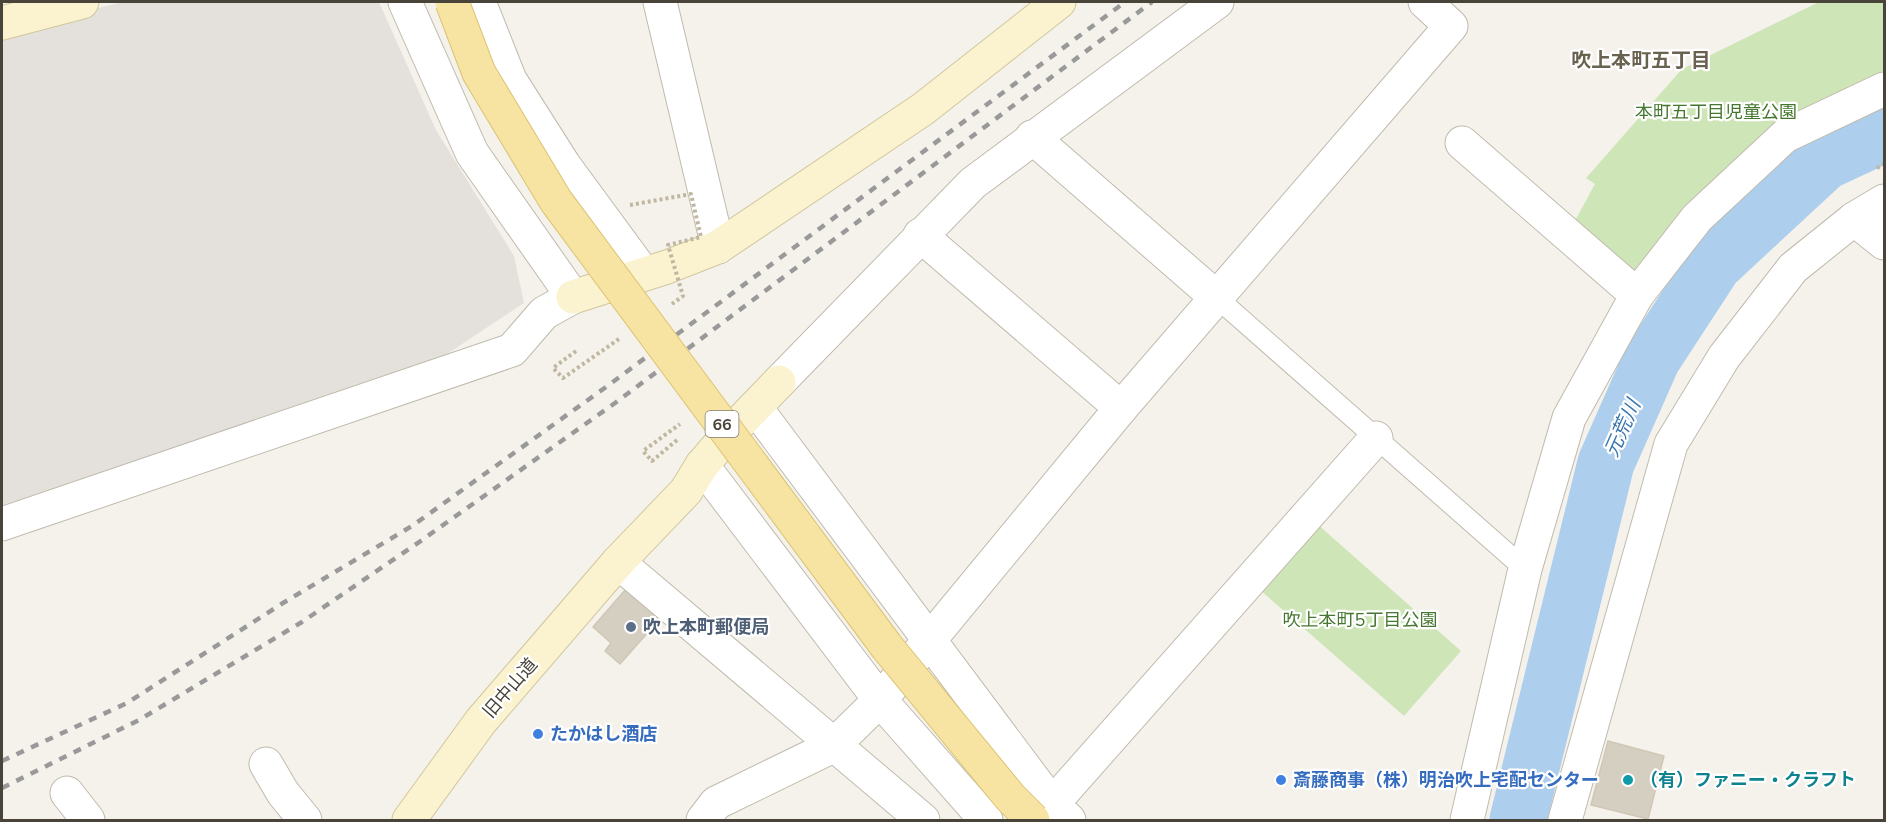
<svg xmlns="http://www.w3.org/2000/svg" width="1886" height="822" viewBox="0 0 1886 822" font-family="'Nunito Sans','Noto Sans JP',sans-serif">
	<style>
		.industrial { fill: #e4e1dc }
		.green { fill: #cee5b7 }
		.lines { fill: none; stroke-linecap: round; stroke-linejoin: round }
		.river { stroke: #adceec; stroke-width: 57 }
		.building { fill: #d5cfc1; stroke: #d0c7b5; stroke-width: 1.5 }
		.lane-casing { stroke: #c0bbae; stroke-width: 22 }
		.street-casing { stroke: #c0bbae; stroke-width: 35 }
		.secondary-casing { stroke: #d1c79e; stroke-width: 35 }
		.path { stroke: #c0b7a1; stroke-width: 4; stroke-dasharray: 3 3; stroke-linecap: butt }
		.lane { stroke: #fff; stroke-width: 20 }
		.street { stroke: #fff; stroke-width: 33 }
		.secondary { stroke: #fbf3cf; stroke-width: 33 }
		.rail { stroke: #999; stroke-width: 4.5; stroke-dasharray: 8 8; stroke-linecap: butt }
		.primary-bridge-casing { stroke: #dcc372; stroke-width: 35; stroke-linecap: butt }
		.path-bridge { stroke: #c0b7a1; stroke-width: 4; stroke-dasharray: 3 3; stroke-linecap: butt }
		.primary-bridge { stroke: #f7e4a2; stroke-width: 33 }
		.service-dot { fill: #5c6f8a; stroke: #fff; stroke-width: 2 }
		.shop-dot { fill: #3f7fe0; stroke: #fff; stroke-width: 2 }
		.culture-dot { fill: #0f9aa8; stroke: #fff; stroke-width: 2 }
		.labels { text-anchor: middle; stroke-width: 4.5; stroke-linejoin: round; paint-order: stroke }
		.shield { fill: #fff; stroke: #7f7c74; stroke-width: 1.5 }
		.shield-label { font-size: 16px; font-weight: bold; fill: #484439 }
		.park-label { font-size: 18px; fill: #467730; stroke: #fff }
		.service-label { font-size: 18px; font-weight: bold; fill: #4e5e75; stroke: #fff; text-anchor: start }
		.street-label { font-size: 18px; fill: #484439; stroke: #fff }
		.shop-label { font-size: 18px; font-weight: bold; fill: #366cbe; stroke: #fff; text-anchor: start }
		.culture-label { font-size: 18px; font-weight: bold; fill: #0d838f; stroke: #fff; text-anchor: start }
		.neighbourhood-label { font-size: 20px; font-weight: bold; fill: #6a6251; stroke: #fff }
		.water-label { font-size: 20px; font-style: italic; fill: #3975ae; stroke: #fff }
	</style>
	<rect width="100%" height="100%" fill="#f4f2eb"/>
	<polygon class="industrial" points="122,2 379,2 436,130 514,256 524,303 435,362 2,506 2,33"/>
	<g class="green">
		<polygon points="1819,2 1884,2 1884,70 1772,133 1641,276 1571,228 1595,184 1586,178 1682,69"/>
		<polygon points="1316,523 1461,651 1404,716 1259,589"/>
	</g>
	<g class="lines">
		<polyline class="river" points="1518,820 1606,463 1652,359 1714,264 1824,162 1884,134"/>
	</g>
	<g class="building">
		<polygon points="632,582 666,612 620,664 605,651 611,643 593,627"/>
		<polygon points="1608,741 1664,756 1648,819 1591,805"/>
	</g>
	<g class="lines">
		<defs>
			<polyline id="lane" points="1216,297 1525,569"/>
			<g id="street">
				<polyline points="479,2 510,80 564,165 644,274"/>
				<polyline points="660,2 718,247"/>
				<polyline points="1032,137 1216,297"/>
				<polyline points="1462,143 1637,295"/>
				<polyline points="1854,219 1884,243"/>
				<polyline points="920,235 1121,408"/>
				<polyline points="779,382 973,183 1217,2"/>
				<polyline points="755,407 1052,804 1069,820"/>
				<polyline points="702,465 880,700 986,820"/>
				<polyline points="2,524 512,350 544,313 573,297 472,153 405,2"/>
				<polyline points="618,562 923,820"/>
				<polyline points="266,764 283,793 305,820"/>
				<polyline points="67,793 88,820"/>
				<polyline points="1039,819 1376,438"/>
				<polyline points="703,820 716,803 833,746 880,700 1121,408 1451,26 1425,2"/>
				<polyline points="1467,820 1525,569 1569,418 1637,295 1697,218 1785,136 1884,89"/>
				<polyline points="1565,820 1671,444 1724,357 1793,268 1854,219 1884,201"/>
			</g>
			<g id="secondary">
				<polyline points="2,23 82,2"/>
				<polyline points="573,297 667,267 718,247 923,109 1059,2"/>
				<polyline points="409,820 481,721 618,562 686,491 702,465 726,437 779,382"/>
			</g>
		</defs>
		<use href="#lane" class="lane-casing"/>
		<use href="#street" class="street-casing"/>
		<use href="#secondary" class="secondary-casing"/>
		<g class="path">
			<polyline points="1877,168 1884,164"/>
			<polyline points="576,351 553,368 563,378 619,339"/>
			<polyline points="677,440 652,461 643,451 680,424"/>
		</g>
		<use href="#lane" class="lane"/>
		<use href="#street" class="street"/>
		<use href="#secondary" class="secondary"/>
		<g class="rail">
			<polyline points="2,761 127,703 283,603 412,526 606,387 1125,2"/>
			<polyline points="2,788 139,720 302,622 422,540 615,403 1152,2"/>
		</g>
		<defs>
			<polyline id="primary-bridge" points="452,2 479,73 556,201 887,647 1010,797 1033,820"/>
		</defs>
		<use href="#primary-bridge" class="primary-bridge-casing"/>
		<polyline class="path-bridge" points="630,205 691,194 701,237 668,245 683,296 672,304"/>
		<use href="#primary-bridge" class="primary-bridge"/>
	</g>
	<circle class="service-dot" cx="631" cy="627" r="6"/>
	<g class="shop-dot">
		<circle cx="538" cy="734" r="6"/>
		<circle cx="1281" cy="780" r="6"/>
	</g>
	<circle class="culture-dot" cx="1628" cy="780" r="6"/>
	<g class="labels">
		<rect class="shield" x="705.5" y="411" width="33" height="26" rx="4.5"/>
		<g class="shield-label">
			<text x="722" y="430">66</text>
		</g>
		<g class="park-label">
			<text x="1716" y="118">本町五丁目児童公園</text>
			<text x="1360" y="626">吹上本町5丁目公園</text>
		</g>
		<g class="service-label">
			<text x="643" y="633">吹上本町郵便局</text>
		</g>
		<g class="street-label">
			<text transform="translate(510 688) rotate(-49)" y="6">旧中山道</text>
		</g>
		<g class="shop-label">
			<text x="550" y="740">たかはし酒店</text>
			<text x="1293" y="786">斎藤商事（株）明治吹上宅配センター</text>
		</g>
		<g class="culture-label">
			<text x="1640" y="786">（有）ファニー・クラフト</text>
		</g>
		<g class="neighbourhood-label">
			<text x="1641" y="67">吹上本町五丁目</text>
		</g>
		<g class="water-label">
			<text transform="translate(1622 428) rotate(-66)" y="7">元荒川</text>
		</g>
	</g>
	<rect width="1886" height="822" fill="none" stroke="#484439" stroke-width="6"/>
</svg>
